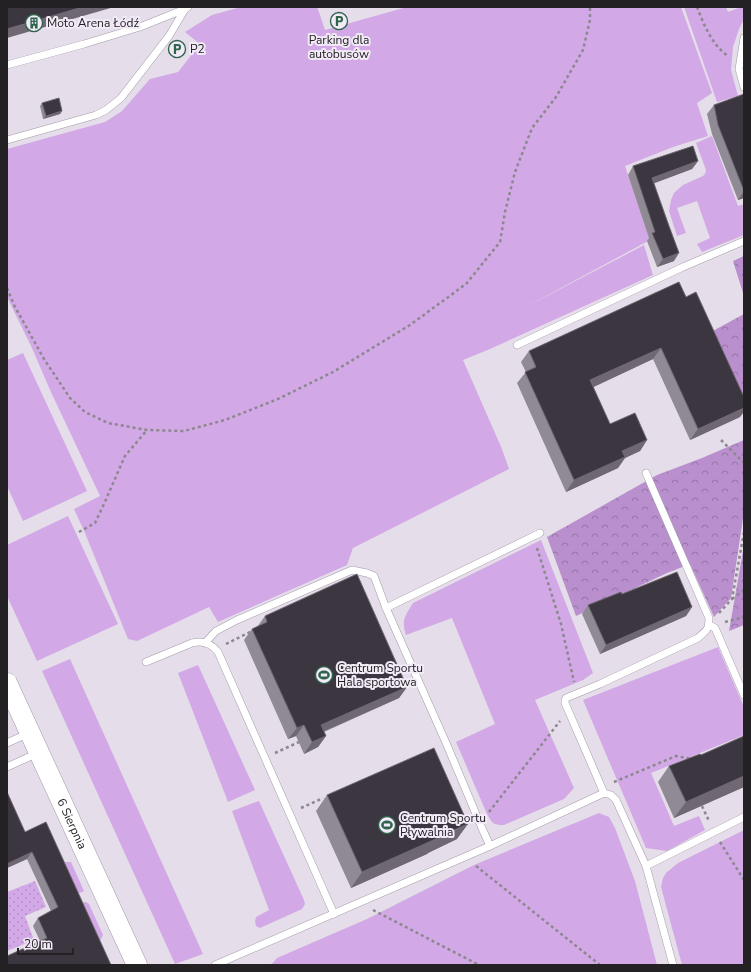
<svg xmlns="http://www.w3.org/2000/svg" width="751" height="972" viewBox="0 0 751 972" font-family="'Nunito Sans',sans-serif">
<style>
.grass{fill:#d2a9e6}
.forest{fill:url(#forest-crowns)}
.park{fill:url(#park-dots)}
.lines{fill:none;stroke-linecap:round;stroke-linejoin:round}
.lane-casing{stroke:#a39ba7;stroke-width:8}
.secondary-casing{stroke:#a39ba7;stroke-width:21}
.path{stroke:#8d878f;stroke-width:2.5;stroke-dasharray:3 3;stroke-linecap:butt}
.lane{stroke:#fff;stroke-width:7}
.secondary{stroke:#fff;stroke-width:20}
.wall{fill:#908a94}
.shaded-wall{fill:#6f6873}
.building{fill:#3c3640;stroke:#6f6873}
.labels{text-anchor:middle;stroke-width:4;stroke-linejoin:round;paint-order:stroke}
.poi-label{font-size:12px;fill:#242125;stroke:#f2eaf6;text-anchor:start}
.street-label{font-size:12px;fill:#242125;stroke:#f2eaf6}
</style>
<defs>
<pattern id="forest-crowns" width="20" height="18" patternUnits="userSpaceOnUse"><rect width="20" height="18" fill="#b990cd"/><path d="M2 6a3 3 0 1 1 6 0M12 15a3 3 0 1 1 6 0" fill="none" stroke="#9675a6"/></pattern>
<pattern id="park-dots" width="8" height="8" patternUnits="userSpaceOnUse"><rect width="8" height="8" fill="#d2a9e6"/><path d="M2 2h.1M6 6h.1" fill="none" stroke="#b491c5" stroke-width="1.8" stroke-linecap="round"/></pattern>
</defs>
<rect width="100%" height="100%" fill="#e5dde9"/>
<g class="grass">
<path d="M241,7h76l2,5 6,18 82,-23h274l31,86 -15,10 11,33 -35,11 -48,19 25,74 -128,69 122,-64 9,30 -163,74 -27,11 39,89 7,20 -156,79 -6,17 -129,57 -9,-15 -72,34 -9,-2 -43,-106 -11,-24 26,-13 -50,-106 -18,-42 -25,-51v-148l98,-27 17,-11 28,-32 28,-7 22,-28 -15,-12 27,-17z"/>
<path d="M684,7h42l2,5 13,-5h3v12l-5,10 -6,18 -2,23 7,26 -21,6z"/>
<path d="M712,136l26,70 6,-2v31l-42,17 -5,-8 13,-6 -13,-37 -20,7 9,25 -9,3 -8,-25 2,-11 3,-7 9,-8 20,-9 2,-2 1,-4 -10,-27z"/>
<path d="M23,353l64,138 -64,30 -16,-35v-126z"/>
<path d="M68,516l50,108 -81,37 -30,-65v-51z"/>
<path d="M541,540l52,133 -10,7 -48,20 39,88 -10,11 -60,26c-11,0 -12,-2 -17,-11l-31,-72 39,-18 -43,-106 -46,17c-5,-15 -1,-19 7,-32z"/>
<path d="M718,647l26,60v28l-93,38 23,53 25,-10 6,14 -38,21 -21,-3 -63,-148z"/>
<path d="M70,659l133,295 -28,10 -133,-293z"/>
<path d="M198,665l57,125 -27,12 -50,-129z"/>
<path d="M259,801l45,99 1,4 -3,5 -42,19 -4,-2 -1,-5 1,-4 13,-7 -37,-99z"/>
<path d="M599,813l10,4 6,11 20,53 22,84h-386l6,-7 90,-39 107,-54z"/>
<path d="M744,830v135h-62l-21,-78 2,-9 3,-5 12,-10z"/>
<path d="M64,862h7l13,29 -7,3z"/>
<path d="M82,902h4l3,2 14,31 -3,6z"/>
</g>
<g class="forest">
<path d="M744,256v40l-11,-35z"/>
<path d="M744,314v92l-33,-74z"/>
<path d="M744,440v72l-13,86 -17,19 -24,-53 -23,9 -91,43 -29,-79 110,-62 45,-17z"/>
<path d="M744,545v80l-15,6z"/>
</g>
<path class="park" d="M35,881l11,26 -21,9 9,24 -27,11v-59z"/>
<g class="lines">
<g class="lane-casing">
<g id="lane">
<path d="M744,38l-5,31 5,18"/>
<path d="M7,65l77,-21 56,-17 45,-18"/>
<path d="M7,140l89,-25 10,-5 15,-12 48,-62 16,-27 3,-2"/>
<path d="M517,345l166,-78 61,-26"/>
<path d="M646,473l63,145c0,13 -3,12 -11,20l-98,46 -34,14 -1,2v3l39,90 7,2 5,5 30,66 27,99"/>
<path d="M709,625l6,3 29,67"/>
<path d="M205,643l11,-12 21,-11 115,-50 15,3 7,3 12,32"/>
<path d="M146,662l46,-19c11,-3 19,0 26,9l116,262"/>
<path d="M7,743l22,-10"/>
<path d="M7,767l31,-14"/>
<path d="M490,846l-9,-20 -34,-81 -61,-137 154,-75"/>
<path d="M646,866l98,-49"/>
<path d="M215,965l275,-119 114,-53"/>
</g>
</g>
<g class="secondary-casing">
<g id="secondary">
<path id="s1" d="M7,683l130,282"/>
</g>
</g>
<g class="path">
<path d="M697,7c7,18 15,38 31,49"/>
<path d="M7,288l7,17 30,54 26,39 15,14 23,11 39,7 37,1 41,-11 53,-21 55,-27 77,-47 56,-41 34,-42 5,-30 10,-40 17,-44 24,-31 27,-47 7,-30v-13"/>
<path d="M721,440l23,23"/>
<path d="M79,532l16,-9 9,-19 21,-48 22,-26"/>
<path d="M537,548l24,76 13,58"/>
<path d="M732,599l12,-9"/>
<path d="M719,613l13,-14 12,-67"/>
<path d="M725,622l19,-5"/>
<path d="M226,644l28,-14"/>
<path d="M275,753l24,-11"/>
<path d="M614,782l62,-26 16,3"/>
<path d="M702,806l7,15"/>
<path d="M301,808l22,-10"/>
<path d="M489,812l71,-91"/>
<path d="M720,842l24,38"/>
<path d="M476,866l124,99"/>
<path d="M373,910l106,55"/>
</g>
<use href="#lane" class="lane"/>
<use href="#secondary" class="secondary"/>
</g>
<g class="wall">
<path d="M744,94v104l-6,2 -26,-66 -5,-20 7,-9z"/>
<path d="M42,103l20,8 -2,3 -17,5 -3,-13z"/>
<path d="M698,161l-6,8 -38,14 20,78 -17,6 -10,-26 2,-3 -21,-63 5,-9z"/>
<path d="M679,282l61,135 -50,23 -37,-81 -60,28 17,37 37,16 -7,11 -15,7 -7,10 -52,24 -49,-109 9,-11 -5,-10 8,-11z"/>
<path d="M622,594l70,13 -6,9 -86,38 -18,-40 6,-9z"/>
<path d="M265,616l142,71 -8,11 -75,34 2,4 -8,11 -14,7 -8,-18 -8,3 -44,-99 8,-11 5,-2z"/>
<path d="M744,736v51l-70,31 -16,-36 11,-16 32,-11z"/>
<path d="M7,792l18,40 86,133 -71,-24 -7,-15 5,-8 13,-7 -24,-52 -20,9z"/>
<path d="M327,795l130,44 -29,14 -1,1 -76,34 -35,-77z"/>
</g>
<g class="shaded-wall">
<path d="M83,7h31l-107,31v-9z"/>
<path d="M62,111l-2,3 -17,5 3,-3z"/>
<path d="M698,161l-6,8 -45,17 5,-8z"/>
<path d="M744,191v7l-6,2z"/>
<path d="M679,253l-5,8 -17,6 6,-8z"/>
<path d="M661,348l-8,11 -70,33 7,-12z"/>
<path d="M744,408v4l-4,5 -50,23 8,-11z"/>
<path d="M647,440l-7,11 -15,7 -7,10 -52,24 8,-12 48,-29z"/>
<path d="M692,607l-6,9 -86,38 6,-9z"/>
<path d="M407,687l-8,11 -86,38 8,-11z"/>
<path d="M304,725l-8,11 -8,3 9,-11z"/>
<path d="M326,736l-8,11 -14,7 8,-12z"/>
<path d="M744,776v11l-70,31 12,-16z"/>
<path d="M468,824l-11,15 -29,14 -1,1 -76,34 11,-16z"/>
<path d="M32,852l-5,7 -20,9v-4z"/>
</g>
<g class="building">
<path d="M7,7h76l-76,22z"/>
<path d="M744,94v97l-26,-66 -4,-20z"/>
<path d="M59,98l3,13 -16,5 -4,-13z"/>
<path d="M693,146l5,15 -46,17 17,48 10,27 -16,6 -11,-26 3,-1 -22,-66z"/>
<path d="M679,282l7,15 10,-5 48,105v11l-46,21 -37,-81 -71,32 20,44 25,-11 12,27 -25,11 3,6 -51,23 -49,-108 11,-5 -7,-16z"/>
<path d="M677,572l15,35 -86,38 -18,-40 33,-13 1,2z"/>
<path d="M357,574l50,113 -86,38 5,11 -14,6 -8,-17 -7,3 -45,-99 15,-7 -2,-6z"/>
<path d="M744,736v40l-58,26 -17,-36 31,-12 1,1z"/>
<path d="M434,748l34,76 -30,13v1l-76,34 -35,-77z"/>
<path d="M7,792l18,40 21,-10 65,143h-104v-9l40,-18 -9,-20 20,-11 -26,-55 -25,12z"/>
</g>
<defs>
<g id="parking-ring" transform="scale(0.9)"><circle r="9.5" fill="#f2eaf6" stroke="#2e644b" stroke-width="1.5"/><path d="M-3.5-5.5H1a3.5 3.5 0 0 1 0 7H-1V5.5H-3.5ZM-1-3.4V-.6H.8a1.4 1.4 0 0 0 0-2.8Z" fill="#2e644b"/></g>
<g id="building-ring" transform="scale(0.9)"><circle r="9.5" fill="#f2eaf6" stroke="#2e644b" stroke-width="1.5"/><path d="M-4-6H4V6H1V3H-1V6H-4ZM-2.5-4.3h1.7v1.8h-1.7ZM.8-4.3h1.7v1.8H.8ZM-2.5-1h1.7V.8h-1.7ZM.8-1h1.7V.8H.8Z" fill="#2e644b"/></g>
<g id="stadium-ring" transform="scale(0.9)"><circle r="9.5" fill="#f2eaf6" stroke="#2e644b" stroke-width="1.5"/><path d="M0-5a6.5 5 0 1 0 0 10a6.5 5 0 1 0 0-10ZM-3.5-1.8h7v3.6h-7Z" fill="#2e644b"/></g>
</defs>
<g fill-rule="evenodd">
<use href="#parking-ring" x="339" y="21"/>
<use href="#building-ring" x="34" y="23"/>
<use href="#parking-ring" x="177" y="49"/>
<use href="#stadium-ring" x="324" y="675"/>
<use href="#stadium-ring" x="387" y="825"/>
</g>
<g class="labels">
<g class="poi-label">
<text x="47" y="27">Moto Arena Łódź</text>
<text x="339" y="44" text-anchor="middle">Parking dla<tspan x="339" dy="14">autobusów</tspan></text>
<text x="190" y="53">P2</text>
<text x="337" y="672">Centrum Sportu<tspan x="337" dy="14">Hala sportowa</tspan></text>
<text x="400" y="822">Centrum Sportu<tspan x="400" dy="14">Pływalnia</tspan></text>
</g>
<g class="street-label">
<text dy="4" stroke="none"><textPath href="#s1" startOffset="155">6 Sierpnia</textPath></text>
</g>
</g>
<rect width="751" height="972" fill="none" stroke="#242125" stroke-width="16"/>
<path d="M18 948v6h55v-6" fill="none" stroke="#242125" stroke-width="2"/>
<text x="24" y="948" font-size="12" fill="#242125" stroke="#f2eaf6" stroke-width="3" paint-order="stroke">20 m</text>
</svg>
